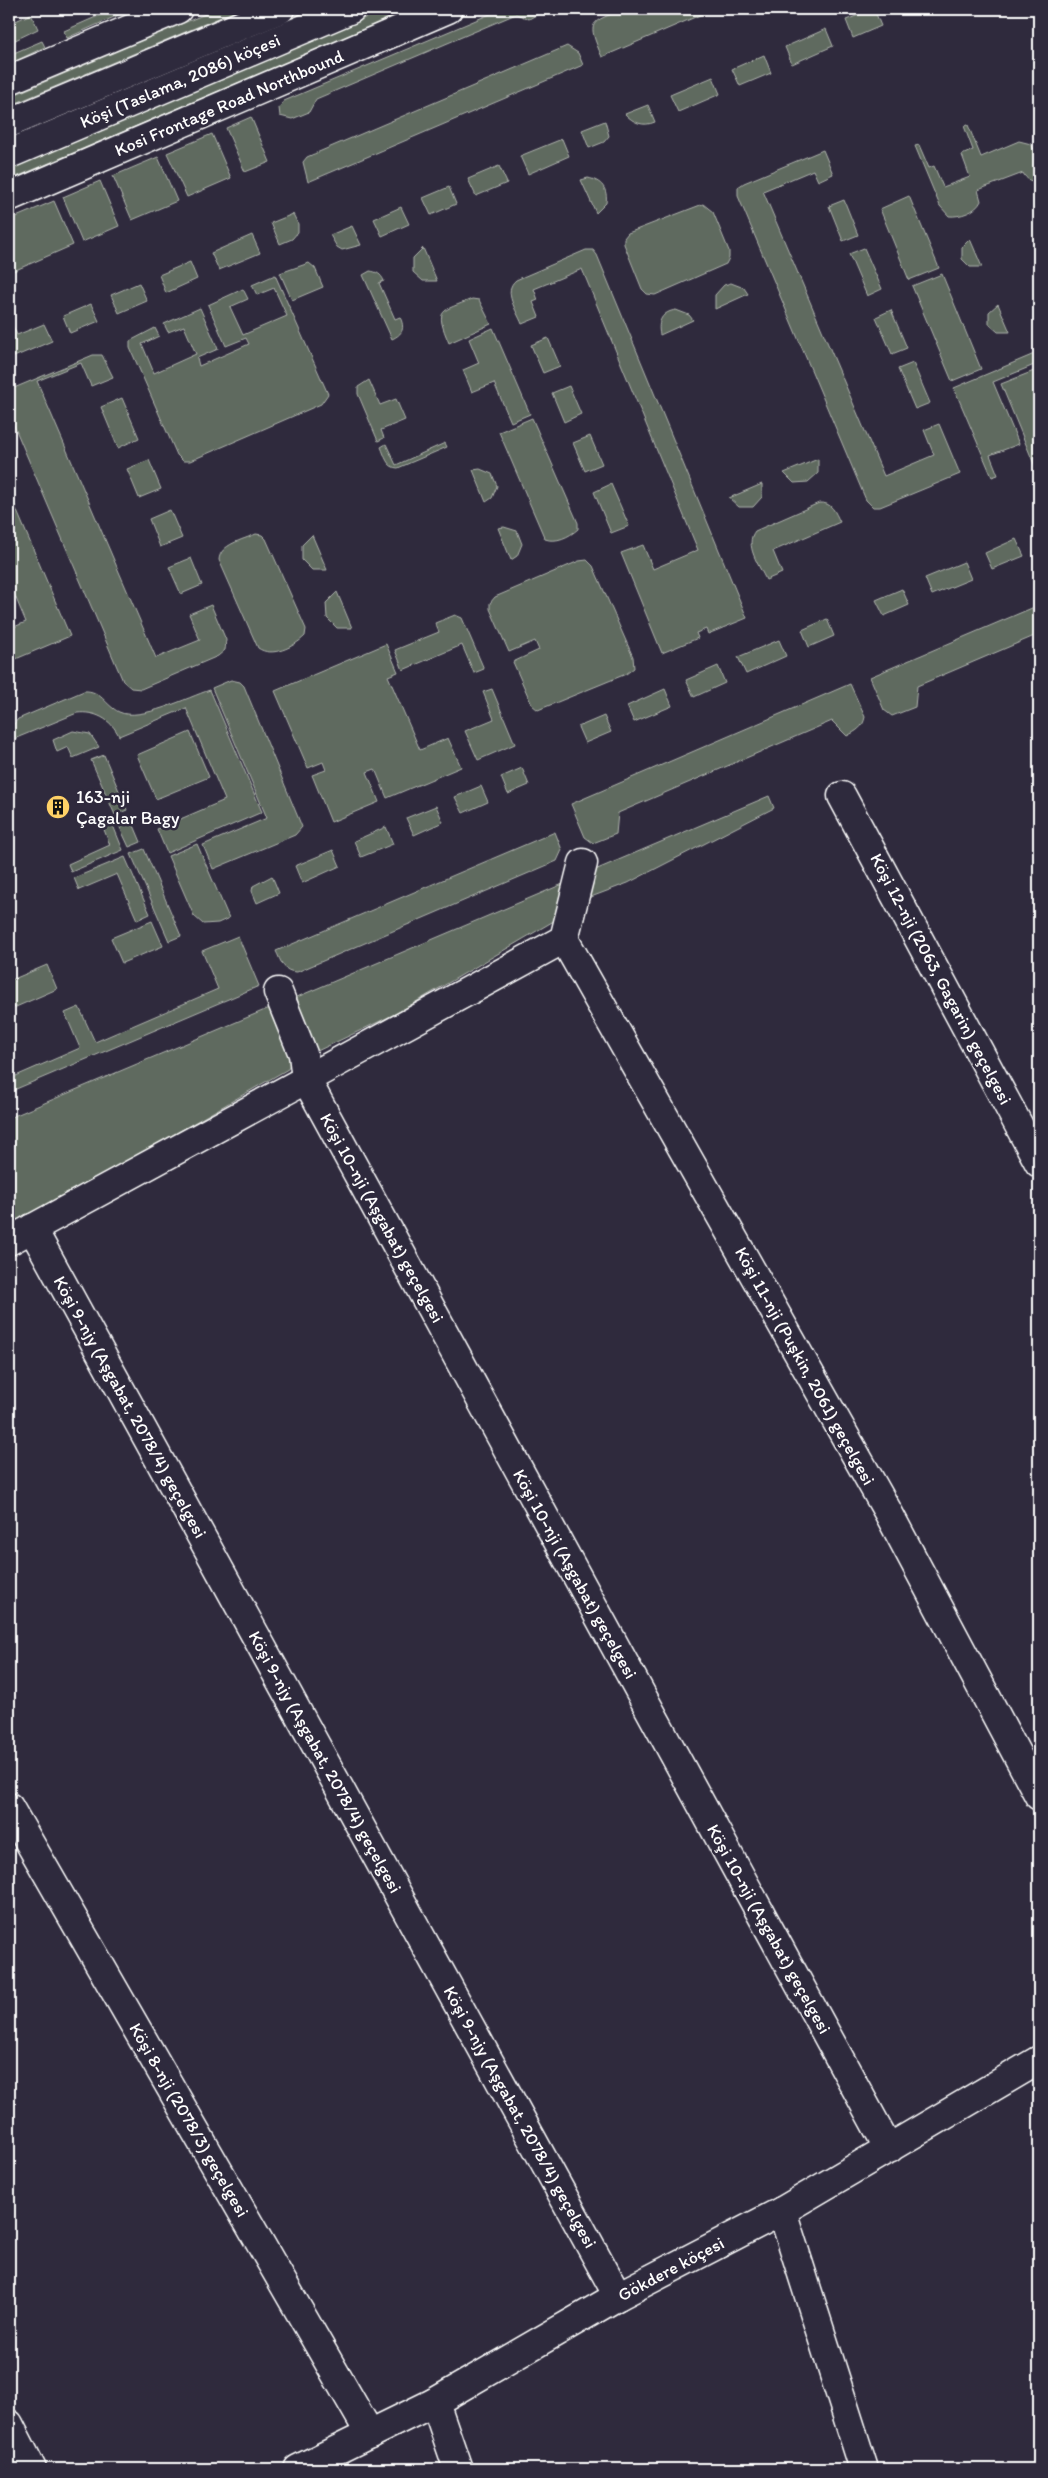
<svg xmlns="http://www.w3.org/2000/svg" width="1048" height="2478" viewBox="0 0 1048 2478" font-family="Itim,sans-serif">
<style>
.green{fill:#5f6a5e;stroke:#afb4ae}
.lines{fill:none;stroke-linecap:round;stroke-linejoin:round}
.minor-casing{stroke:#fff;stroke-width:31}
.major-casing{stroke:#fff;stroke-width:31}
.minor{stroke:#2f2a3d;stroke-width:28}
.major{stroke:#2f2a3d;stroke-width:28}
.labels{text-anchor:middle;stroke-width:5;stroke-linejoin:round;paint-order:stroke}
.street-label{font-size:18px;fill:#fff;stroke:#2f2a3d}
.poi-label{font-size:18px;fill:#fff;stroke:#2f2a3d;text-anchor:start}
</style>
<rect width="100%" height="100%" fill="#2f2a3d"/>
<filter id="ink" filterUnits="userSpaceOnUse"><feTurbulence type="fractalNoise" baseFrequency=".02" numOctaves="2"/><feDisplacementMap in="SourceGraphic" scale="10" xChannelSelector="R" yChannelSelector="G"/><feConvolveMatrix kernelMatrix="1 2 1 2 8 2 1 2 1" color-interpolation-filters="sRGB"/></filter>
<g filter="url(#ink)">
<g class="green">
<path d="M114,9h18l-65,29 -3,-7z"/>
<path d="M217,9h23l-231,97v-9z"/>
<path d="M386,9h27l-404,171v-12z"/>
<path d="M502,9h45l-18,10 -13,-5 -200,85 -7,13 -17,7 -12,-3 -1,-8 5,-7z"/>
<path d="M624,9h90l-112,48c-16,-37 -12,-34 22,-48z"/>
<path d="M874,9l7,17 -28,12 -7,-18z"/>
<path d="M31,14l7,15 -29,14v-19z"/>
<path d="M826,29l7,17 -41,18 -7,-17z"/>
<path d="M42,41l3,6 -36,17v-9z"/>
<path d="M567,46l11,7 5,12 -275,117 -5,-20 4,-5z"/>
<path d="M764,55l7,18 -31,13 -8,-17z"/>
<path d="M713,77l7,17 -42,18 -8,-17z"/>
<path d="M648,105l7,17c-12,5 -21,1 -30,-8z"/>
<path d="M251,117l19,45 -25,10 -19,-44z"/>
<path d="M605,121l4,15 -5,6 -15,6 -7,-18z"/>
<path d="M968,125l13,32 38,-16 12,3 8,14v21c-7,5 -13,0 -16,-6l-45,17 3,11c-5,11 -21,16 -32,15l-9,-10 -25,-60 4,-1 10,23 5,-2 9,21 27,-10 -8,-22 11,-5 -9,-24z"/>
<path d="M212,134l19,44 -44,19 -20,-44z"/>
<path d="M562,139l7,17 -41,18 -8,-18z"/>
<path d="M823,150l10,24 -15,7 -5,-11 -50,21 121,285 50,-21 -10,-25 15,-6 21,50 -80,33h-7l-7,-7 -128,-304v-9l6,-4z"/>
<path d="M158,157l19,44 -45,19 -19,-44z"/>
<path d="M499,166l8,17 -31,13 -8,-17z"/>
<path d="M588,178c14,3 20,11 18,25l-10,10 -15,-33z"/>
<path d="M100,181l19,45 -37,16 -19,-45z"/>
<path d="M449,187l7,17 -25,11 -8,-17z"/>
<path d="M909,196l30,72 -30,12 -29,-71z"/>
<path d="M844,200l14,35 -15,6 -14,-35z"/>
<path d="M54,201l19,44 -64,28v-53z"/>
<path d="M703,204l10,8 16,39v7l-3,6 -71,31 -8,-1 -5,-5 -18,-45v-6l4,-5z"/>
<path d="M401,207l8,17 -27,12 -8,-17z"/>
<path d="M293,214l5,10v8l-6,7 -12,5 -9,-21z"/>
<path d="M352,226l9,19 -19,5 -5,-3 -7,-12z"/>
<path d="M252,235l8,18 -41,17 -8,-17z"/>
<path d="M970,239l12,28h-12l-8,-8v-12z"/>
<path d="M423,248l14,33h-14l-10,-9v-14z"/>
<path d="M864,248l18,41 -15,7 -18,-42z"/>
<path d="M586,250h7l4,5 150,363 -39,16 -2,-5 -10,4 2,5 -36,15 -41,-100 22,-8 10,24 45,-19 -116,-281 -48,20 4,11 -5,2 6,15 -17,7c-5,-13 -20,-33 -6,-44z"/>
<path d="M190,262l7,17 -31,14 -7,-18z"/>
<path d="M309,263l6,5 8,19 -31,13 -12,-27z"/>
<path d="M370,271c7,1 11,3 14,10l-5,2 16,36 5,-2c5,11 3,17 -8,22l-29,-64z"/>
<path d="M942,274l39,95 -29,12 -40,-95z"/>
<path d="M275,275l53,119 -7,10 -131,57h-7l-6,-6 -47,-107v-7l25,-13 4,8 -17,8 12,29 42,-19 -12,-28 -16,6 -4,-8 36,-16 18,41 -21,9 2,8 50,-22 -3,-6 -20,8 -18,-41 35,-16 5,10 -18,8 13,28 44,-19 -13,-28 -17,7 -5,-10z"/>
<path d="M139,283l8,18 -28,12 -8,-18z"/>
<path d="M731,283l13,5 4,6 -33,15v-14l9,-10z"/>
<path d="M472,299l7,1 12,24 -42,19c-15,-35 -8,-31 23,-44z"/>
<path d="M91,304l8,17 -29,12 -7,-17z"/>
<path d="M998,304l12,28h-12l-9,-8v-12z"/>
<path d="M676,310l13,5 4,5 -33,15c-3,-14 2,-23 16,-25z"/>
<path d="M891,310l16,38 -15,6 -16,-37z"/>
<path d="M9,317l8,18 27,-11 8,17 -43,18z"/>
<path d="M493,328l37,86 -19,8 -17,-39 -22,9 -9,-22 16,-7 -10,-24z"/>
<path d="M548,338l12,28 -17,7 -12,-28z"/>
<path d="M1039,352v11l-46,19 26,62 -29,11 8,20 -6,2 -38,-89z"/>
<path d="M93,355h9l11,22 -22,9 -10,-23 -44,18 119,277 44,-18 -11,-26 22,-9 15,35 -1,10 -7,6 -77,33 -10,-1 -8,-7 -114,-267v-20l5,-6z"/>
<path d="M913,363l17,40 -15,6 -17,-40z"/>
<path d="M1039,369v107l-38,-92z"/>
<path d="M369,380l11,25 16,-6 9,21 -24,10 3,8 -6,3 -20,-47v-7z"/>
<path d="M569,386l12,28 -17,8 -12,-29z"/>
<path d="M122,398l17,40 -21,10 -17,-41z"/>
<path d="M532,418l46,105v6c-9,8 -22,14 -33,10l-46,-107z"/>
<path d="M590,436l12,28 -17,7 -12,-28z"/>
<path d="M445,443l2,4 -49,21c-11,0 -13,-12 -17,-21l5,-3 10,21z"/>
<path d="M818,459v14l-10,9 -14,1 -10,-10z"/>
<path d="M149,460l12,29 -22,9 -12,-29z"/>
<path d="M480,469l12,5 5,12 -5,12 -6,4 -13,-32z"/>
<path d="M611,484l18,42 -18,7 -17,-41z"/>
<path d="M762,484v13l-9,10h-14l-10,-9z"/>
<path d="M819,503c13,-1 16,9 21,19l-67,29 9,22 -16,7c-7,-15 -22,-35 -11,-49z"/>
<path d="M14,504l56,132 -59,25 -2,-32 17,-7 -17,-40v-76z"/>
<path d="M170,510l12,28 -22,9 -11,-28z"/>
<path d="M504,527l13,4 5,13 -5,12 -6,4 -13,-32z"/>
<path d="M256,534l6,1 4,4 40,90 -1,7c-11,11 -33,22 -47,12l-39,-88c1,-16 24,-20 37,-26z"/>
<path d="M312,535l15,35h-15l-10,-10v-15z"/>
<path d="M1016,539l8,17 -32,13 -7,-16z"/>
<path d="M191,558l11,27 -21,9 -12,-27z"/>
<path d="M587,560l6,6 40,91 1,11 -8,6 -88,36 -6,-5 -19,-43 26,-12 -4,-9 -26,11 -19,-43v-6l5,-6 84,-36z"/>
<path d="M964,562l7,17 -39,16 -7,-17z"/>
<path d="M902,589l7,16 -25,11 -8,-16z"/>
<path d="M337,592l15,36h-15l-10,-10 -1,-15z"/>
<path d="M1039,605v29l-122,52 -2,21 -23,9 -8,-6 -14,-33z"/>
<path d="M455,615l7,3 22,51 -10,4 -12,-28 -59,25 -8,-20 44,-18 -4,-9z"/>
<path d="M827,619l7,17 -25,11 -7,-17z"/>
<path d="M779,640l7,16 -40,18 -8,-17z"/>
<path d="M386,644l12,28 -10,4 32,74 28,-12 13,29 -74,31 -12,-29 -8,3 12,30 -48,20 -19,-47 14,-5 -3,-8 -15,6 -33,-77z"/>
<path d="M718,666l7,17 -31,14 -8,-17z"/>
<path d="M231,680l9,2 4,4 58,141 -7,8 -82,34 -10,-24 64,-27 -55,-130z"/>
<path d="M850,684l15,33c-2,11 -9,14 -18,19l-15,-15 -214,92 -2,21 -23,9 -8,-6 -14,-33z"/>
<path d="M492,689l23,55 -37,16 -13,-29 29,-12 -11,-27z"/>
<path d="M665,689l7,17 -38,16 -7,-16z"/>
<path d="M210,690l52,122 -95,41 -10,-24 68,-29 -39,-92 -67,28c-8,-17 -24,-25 -42,-23l-68,28v-11l9,-11 66,-28c17,-1 21,14 35,21 21,10 69,-15 91,-22z"/>
<path d="M604,716l7,16 -26,11 -7,-16z"/>
<path d="M73,731l17,3 9,13 -26,11 -5,-11 -11,5 -4,-12z"/>
<path d="M190,732l19,45 -53,22 -19,-44z"/>
<path d="M104,755l23,55 -12,5 -24,-55z"/>
<path d="M522,768l7,17 -21,9 -7,-17z"/>
<path d="M481,786l7,16 -25,11 -8,-16z"/>
<path d="M769,796l5,12 -146,75 -45,17 5,-27z"/>
<path d="M436,806l7,16 -29,13 -8,-17z"/>
<path d="M130,816l11,26 -12,5 -12,-26z"/>
<path d="M112,823l11,27 -52,22 -3,-8 42,-19 -7,-18z"/>
<path d="M386,827l7,17 -32,13 -7,-16z"/>
<path d="M555,832l7,18 -5,11 -260,111c-14,0 -16,-11 -21,-21z"/>
<path d="M197,844l32,74 -11,5 -15,1 -9,-8 -26,-60z"/>
<path d="M144,849l37,87 -12,5 -38,-87z"/>
<path d="M333,850l7,16 -38,17 -7,-17z"/>
<path d="M125,857l25,57 -13,6 -20,-46 -38,16 -5,-12z"/>
<path d="M272,876l7,17 -22,10 -5,-12 1,-5z"/>
<path d="M570,881l-6,34 -167,98 -86,41 -14,-57z"/>
<path d="M152,921l11,25 -41,17 -11,-25z"/>
<path d="M238,936l21,50 -250,106v-13l71,-31 -15,-35 14,-6 16,35 123,-53 -16,-38z"/>
<path d="M47,965l10,24 -48,21v-29z"/>
<path d="M272,1007l21,48 -5,14 -279,160v-111z"/>
</g>
<g class="lines">
<g class="minor-casing">
<g id="minor">
<path d="M9,80l169,-71"/>
<path d="M9,197l439,-188"/>
<path d="M842,796l197,367"/>
<path d="M564,939l324,573 151,284"/>
<path d="M278,992l25,62 3,25 583,1070"/>
<path d="M32,1228l586,1068"/>
<path d="M9,1241l555,-302 19,-76"/>
<path d="M9,1807l361,627"/>
<path d="M782,2211l82,258"/>
<path d="M435,2402l23,67"/>
<path d="M9,2424l23,45"/>
<path d="M298,2469l137,-67 183,-106 164,-85 257,-151"/>
</g>
</g>
<g class="major-casing">
<g id="major">
<path d="M9,123l271,-114"/>
<path d="M9,154l342,-145"/>
</g>
</g>
<use href="#minor" class="minor"/>
<use href="#major" class="major"/>
</g>
</g>
<defs>
<g id="building-disc" transform="scale(1.25)"><circle r="9.5" fill="#ffd166" stroke="#2f2a3d"/><path d="M-4-6H4V6H1V3H-1V6H-4ZM-2.5-4.3h1.7v1.8h-1.7ZM.8-4.3h1.7v1.8H.8ZM-2.5-1h1.7V.8h-1.7ZM.8-1h1.7V.8H.8Z" fill="#111"/></g>
</defs>
<g fill-rule="evenodd">
<use href="#building-disc" x="58" y="807"/>
</g>
<g class="labels">
<g class="street-label">
<text transform="translate(180 81) rotate(-23)" y="6">Köşi (Taslama, 2086) köçesi</text>
<text transform="translate(229 103) rotate(-23)" y="6">Kosi Frontage Road Northbound</text>
<text transform="translate(941 979) rotate(62)" y="6">Köşi 12-nji (2063, Gagarin) geçelgesi</text>
<text transform="translate(382 1218) rotate(61)" y="6">Köşi 10-nji (Aşgabat) geçelgesi</text>
<text transform="translate(805 1366) rotate(61)" y="6">Köşi 11-nji (Puşkin, 2061) geçelgesi</text>
<text transform="translate(130 1407) rotate(61)" y="6">Köşi 9-njy (Aşgabat, 2078/4) geçelgesi</text>
<text transform="translate(575 1574) rotate(61)" y="6">Köşi 10-nji (Aşgabat) geçelgesi</text>
<text transform="translate(325 1762) rotate(61)" y="6">Köşi 9-njy (Aşgabat, 2078/4) geçelgesi</text>
<text transform="translate(769 1929) rotate(61)" y="6">Köşi 10-nji (Aşgabat) geçelgesi</text>
<text transform="translate(520 2117) rotate(61)" y="6">Köşi 9-njy (Aşgabat, 2078/4) geçelgesi</text>
<text transform="translate(189 2120) rotate(60)" y="6">Köşi 8-nji (2078/3) geçelgesi</text>
<text transform="translate(671 2269) rotate(-28)" y="6">Gökdere köçesi</text>
</g>
<g class="poi-label">
<text x="76" y="803">163-nji<tspan x="76" dy="21">Çagalar Bagy</tspan></text>
</g>
</g>
<rect width="1048" height="2478" fill="none" stroke="#2f2a3d" stroke-width="30"/>
<rect x="15" y="15" width="1018" height="2448" fill="none" stroke="#fff" stroke-width="2" filter="url(#ink)"/>
</svg>
